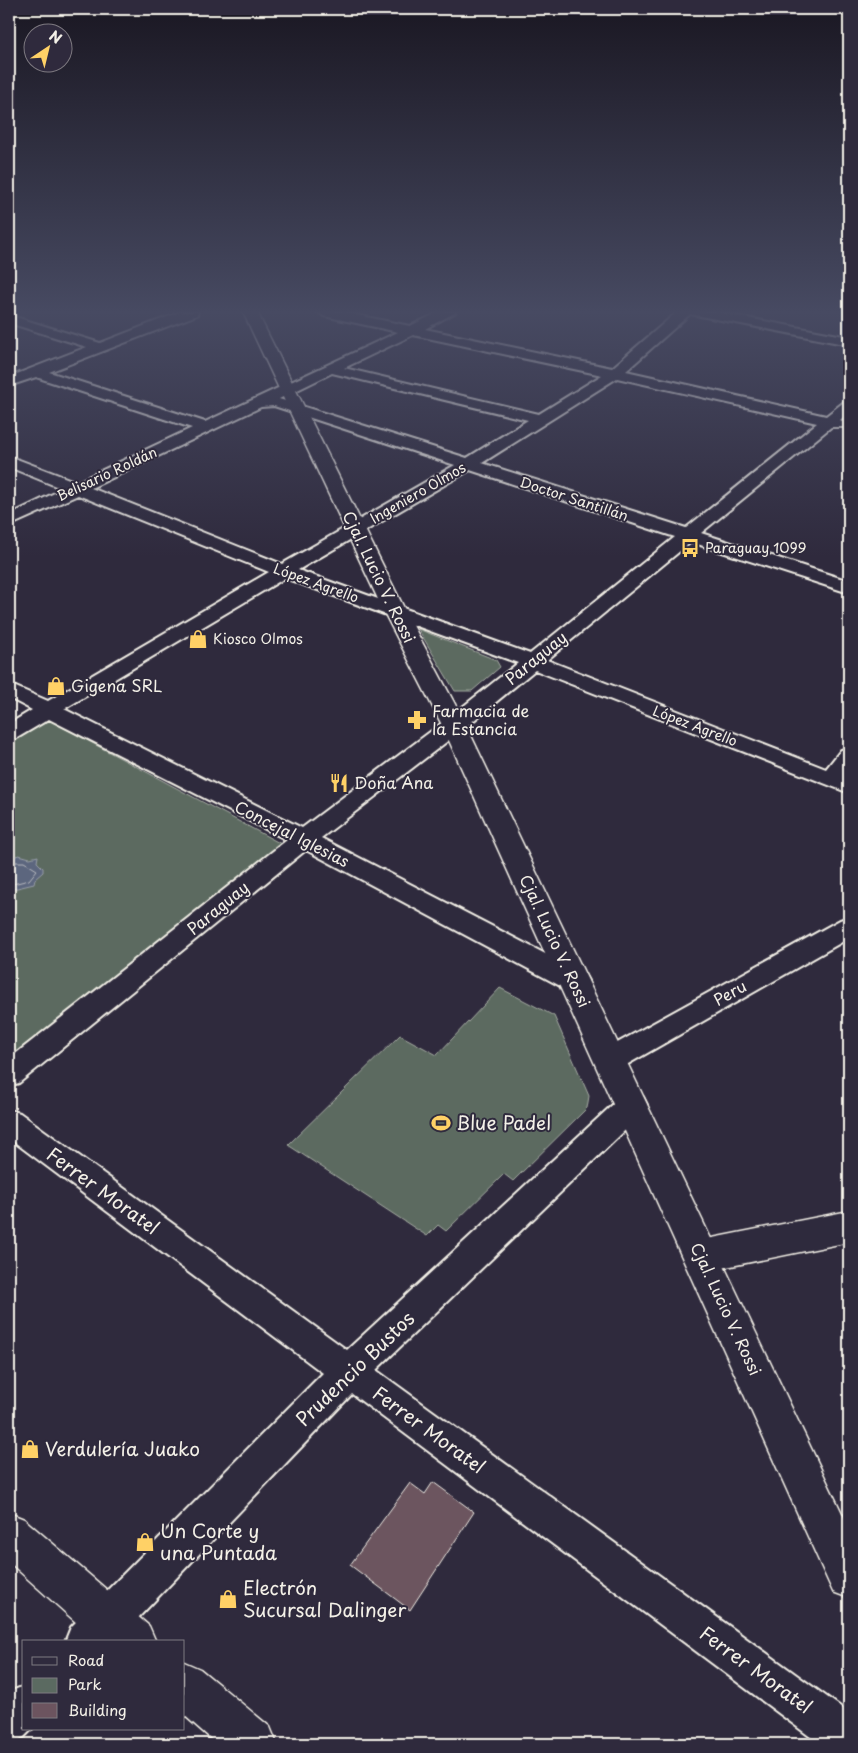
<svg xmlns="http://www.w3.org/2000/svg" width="858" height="1753" viewBox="0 0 858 1753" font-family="'Playpen Sans',sans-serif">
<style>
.green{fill:#5b6a61;stroke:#a8aea4}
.water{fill:#5c667e;stroke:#999ea8}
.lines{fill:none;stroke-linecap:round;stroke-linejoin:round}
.shore{stroke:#b7b9be;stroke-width:1}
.building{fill:#6c545f;stroke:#f4f1e8}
.minor-casing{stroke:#f4f1e8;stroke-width:4}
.tertiary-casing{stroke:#f4f1e8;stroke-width:3}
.secondary-casing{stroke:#f4f1e8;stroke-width:3}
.minor{fill:#2f2a3d;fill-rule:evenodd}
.tertiary{fill:#2f2a3d;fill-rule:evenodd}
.secondary{fill:#2f2a3d;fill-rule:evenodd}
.labels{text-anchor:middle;stroke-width:4;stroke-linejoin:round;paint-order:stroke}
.far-street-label{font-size:14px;fill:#f4f1e8;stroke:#2f2a3d}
.far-poi-label{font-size:14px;fill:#f4f1e8;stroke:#2f2a3d;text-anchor:start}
.street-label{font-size:16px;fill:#f4f1e8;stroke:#2f2a3d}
.poi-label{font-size:16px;fill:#f4f1e8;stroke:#2f2a3d;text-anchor:start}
.near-poi-label{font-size:19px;fill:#f4f1e8;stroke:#2f2a3d;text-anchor:start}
.near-street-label{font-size:19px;fill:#f4f1e8;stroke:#2f2a3d}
</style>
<rect width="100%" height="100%" fill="#2f2a3d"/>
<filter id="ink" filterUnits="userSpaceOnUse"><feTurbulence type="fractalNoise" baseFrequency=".02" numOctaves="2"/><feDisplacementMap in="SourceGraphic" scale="10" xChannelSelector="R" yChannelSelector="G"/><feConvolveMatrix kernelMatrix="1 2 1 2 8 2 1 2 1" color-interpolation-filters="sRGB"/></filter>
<g filter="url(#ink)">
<g class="green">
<path d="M418,629l78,31 4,7 -28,24h-17z"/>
<path d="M49,720l236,126 -276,211v-313z"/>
<path d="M500,988l54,28 35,80 -2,12 -74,73 -9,-7 -58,57 -8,-6 -11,11 -139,-91 112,-110 37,20z"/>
</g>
<path class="water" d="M19,855l11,3 8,-2 -1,6 6,6v4l-8,7 -1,5 -25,6v-32z"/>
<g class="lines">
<path class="shore" d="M9,862h15l13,8 -8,10 -20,5"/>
</g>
<path class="building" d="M433,1482l41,30 -64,98 -60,-45 60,-82 15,11z"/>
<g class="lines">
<g class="minor-casing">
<g id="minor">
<path d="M180,312h18l-1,3 -148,57 156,50 193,-90 -74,-16 -6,-4h25l67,14 29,-14h17l-31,17 187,39 65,-56h39l133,25v8l-159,-31 -64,57 200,45 18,-14 5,-1v11l-9,8 7,4 -3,3h-13l-130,106 148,48v12l-158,-51 -144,118 279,109 15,-19 8,-2v22l-5,6 5,2v15l-314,-123 -73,60 -141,108 263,136 4,7 -4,7 -10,3 -10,-3 -258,-138 -287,233 -10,3v-27l278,-219 -238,-121 -32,19 -8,2v-16l23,-14 -23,-12v-14l39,17 221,-129 -191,-77 -69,31v-11l54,-26 -54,-22v-11l68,26 115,-54 -156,-51 -27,9v-9l78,-30 -78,-24v-8l91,28zM413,335l189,40 -63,39 -195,-46zM332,373l196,47 -61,38 -188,-59zM617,378l200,45 -131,105 -204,-65zM274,406l181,59 -173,99 -191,-76 170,-81zM470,470l205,67 -145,117 -232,-84zM285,578l233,85 -72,57 -144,108 -238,-119z"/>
<path d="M849,917v21l-228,130 -10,3 -10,-3 -4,-8 4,-8 239,-132z"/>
<path d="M632,1093l11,4 4,8 -4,8 -267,257 473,343v31h-29l-468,-350 -237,248h-50l6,-15 252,-254 -314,-235v-28l11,3 327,237 274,-253z"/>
<path d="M24,1686v43h8l-8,8 -15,7v-52z"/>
</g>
</g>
<g class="tertiary-casing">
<g id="tertiary">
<path d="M849,1211v31l-147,30 -13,-5 -5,-11 5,-11 13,-5z"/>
<path d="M9,1513l15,6 125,107 7,16h-58l-89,-80z"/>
<path d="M184,1662l16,7 70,58 7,17h-60l-33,-29z"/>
</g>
</g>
<g class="secondary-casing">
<path id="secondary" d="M243,312h14l149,300 60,113 383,803v70l-16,-6 -391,-867 -58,-113z"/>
</g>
<use href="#minor" class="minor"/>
<use href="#tertiary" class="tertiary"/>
<use href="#secondary" class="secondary"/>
</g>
</g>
<linearGradient id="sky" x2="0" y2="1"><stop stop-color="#1a1722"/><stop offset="0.56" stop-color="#474a62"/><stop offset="1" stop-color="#474a62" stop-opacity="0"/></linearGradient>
<rect width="858" height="557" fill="url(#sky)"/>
<defs>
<g id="bus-bare" transform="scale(1.5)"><path d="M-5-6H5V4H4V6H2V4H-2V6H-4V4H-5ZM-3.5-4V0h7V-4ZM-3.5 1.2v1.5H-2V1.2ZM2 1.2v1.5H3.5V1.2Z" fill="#ffd166" stroke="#2f2a3d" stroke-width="2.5" paint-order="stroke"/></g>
<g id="shop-bare" transform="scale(1.5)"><path d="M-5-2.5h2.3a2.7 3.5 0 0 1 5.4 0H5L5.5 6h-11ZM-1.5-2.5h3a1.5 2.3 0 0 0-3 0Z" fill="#ffd166" stroke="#2f2a3d" stroke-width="2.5" paint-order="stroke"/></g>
<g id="pharmacy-bare" transform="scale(1.5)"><path d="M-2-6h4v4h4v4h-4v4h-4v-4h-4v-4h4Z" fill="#ffd166" stroke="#2f2a3d" stroke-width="2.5" paint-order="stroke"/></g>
<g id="restaurant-bare" transform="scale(1.5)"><path d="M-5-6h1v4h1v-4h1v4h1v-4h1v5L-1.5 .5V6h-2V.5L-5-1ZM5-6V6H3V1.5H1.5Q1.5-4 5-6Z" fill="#ffd166" stroke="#2f2a3d" stroke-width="2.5" paint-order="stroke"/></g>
<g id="stadium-bare" transform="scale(1.5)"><path d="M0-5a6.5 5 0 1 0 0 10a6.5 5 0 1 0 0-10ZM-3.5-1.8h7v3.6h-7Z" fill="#ffd166" stroke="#2f2a3d" stroke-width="2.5" paint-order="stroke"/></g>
</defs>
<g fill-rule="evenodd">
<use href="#bus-bare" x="690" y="548"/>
<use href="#shop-bare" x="198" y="639"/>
<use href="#shop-bare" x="56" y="686"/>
<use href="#pharmacy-bare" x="417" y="720"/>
<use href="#restaurant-bare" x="339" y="783"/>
<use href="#stadium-bare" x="441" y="1123"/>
<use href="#shop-bare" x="30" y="1449"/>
<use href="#shop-bare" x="145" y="1542"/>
<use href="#shop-bare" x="228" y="1599"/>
</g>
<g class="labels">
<g class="far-street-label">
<text transform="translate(107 474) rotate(-25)" y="5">Belisario Roldán</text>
<text transform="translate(418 493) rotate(-30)" y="5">Ingeniero Olmos</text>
<text transform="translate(574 499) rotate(18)" y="5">Doctor Santillán</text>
<text transform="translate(316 583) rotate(20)" y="5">López Agrello</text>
<text transform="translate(695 726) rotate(21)" y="5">López Agrello</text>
</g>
<g class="far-poi-label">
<text x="705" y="553">Paraguay 1099</text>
<text x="213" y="644">Kiosco Olmos</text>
</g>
<g class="street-label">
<text transform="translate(379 577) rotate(64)" y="6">Cjal. Lucio V. Rossi</text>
<text transform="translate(536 658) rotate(-39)" y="6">Paraguay</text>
<text transform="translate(292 834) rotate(27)" y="6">Concejal Iglesias</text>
<text transform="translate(218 908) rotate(-39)" y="6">Paraguay</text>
<text transform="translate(555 941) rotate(65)" y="6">Cjal. Lucio V. Rossi</text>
<text transform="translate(730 993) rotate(-29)" y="6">Peru</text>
<text transform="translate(726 1309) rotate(65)" y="6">Cjal. Lucio V. Rossi</text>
</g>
<g class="poi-label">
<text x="71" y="692">Gigena SRL</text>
<text x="432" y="717">Farmacia de<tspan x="432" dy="18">la Estancia</tspan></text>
<text x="354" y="789">Doña Ana</text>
</g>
<g class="near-poi-label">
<text x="456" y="1130">Blue Padel</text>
<text x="45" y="1456">Verdulería Juako</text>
<text x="160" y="1538">Un Corte y<tspan x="160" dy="22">una Puntada</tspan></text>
<text x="243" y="1595">Electrón<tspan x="243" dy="22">Sucursal Dalinger</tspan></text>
</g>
<g class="near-street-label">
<text transform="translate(103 1191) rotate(36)" y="7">Ferrer Moratel</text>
<text transform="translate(355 1369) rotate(-44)" y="7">Prudencio Bustos</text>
<text transform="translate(429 1430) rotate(36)" y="7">Ferrer Moratel</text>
<text transform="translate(756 1670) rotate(36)" y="7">Ferrer Moratel</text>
</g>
</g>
<rect width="858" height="1753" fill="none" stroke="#2f2a3d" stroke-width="30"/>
<rect x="15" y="15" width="828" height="1723" fill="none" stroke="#f4f1e8" stroke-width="2" filter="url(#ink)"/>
<rect x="22" y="1640" width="162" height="90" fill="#2f2a3d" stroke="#7e7a81"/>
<rect x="32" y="1657" width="25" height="8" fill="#2f2a3d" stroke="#7e7a81"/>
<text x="68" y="1666" font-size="15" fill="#f4f1e8">Road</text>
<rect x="32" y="1678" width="25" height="15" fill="#5b6a61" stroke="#7e7a81"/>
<text x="68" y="1690" font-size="15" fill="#f4f1e8">Park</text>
<rect x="32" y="1703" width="25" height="15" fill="#6c545f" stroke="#7e7a81"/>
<text x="68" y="1716" font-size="15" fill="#f4f1e8">Building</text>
<g transform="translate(48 48) rotate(35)"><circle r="24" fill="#2f2a3d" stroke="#7e7a81"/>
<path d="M0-4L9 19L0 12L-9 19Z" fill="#ffd166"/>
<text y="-8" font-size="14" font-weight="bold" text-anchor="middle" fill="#f4f1e8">N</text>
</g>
</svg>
